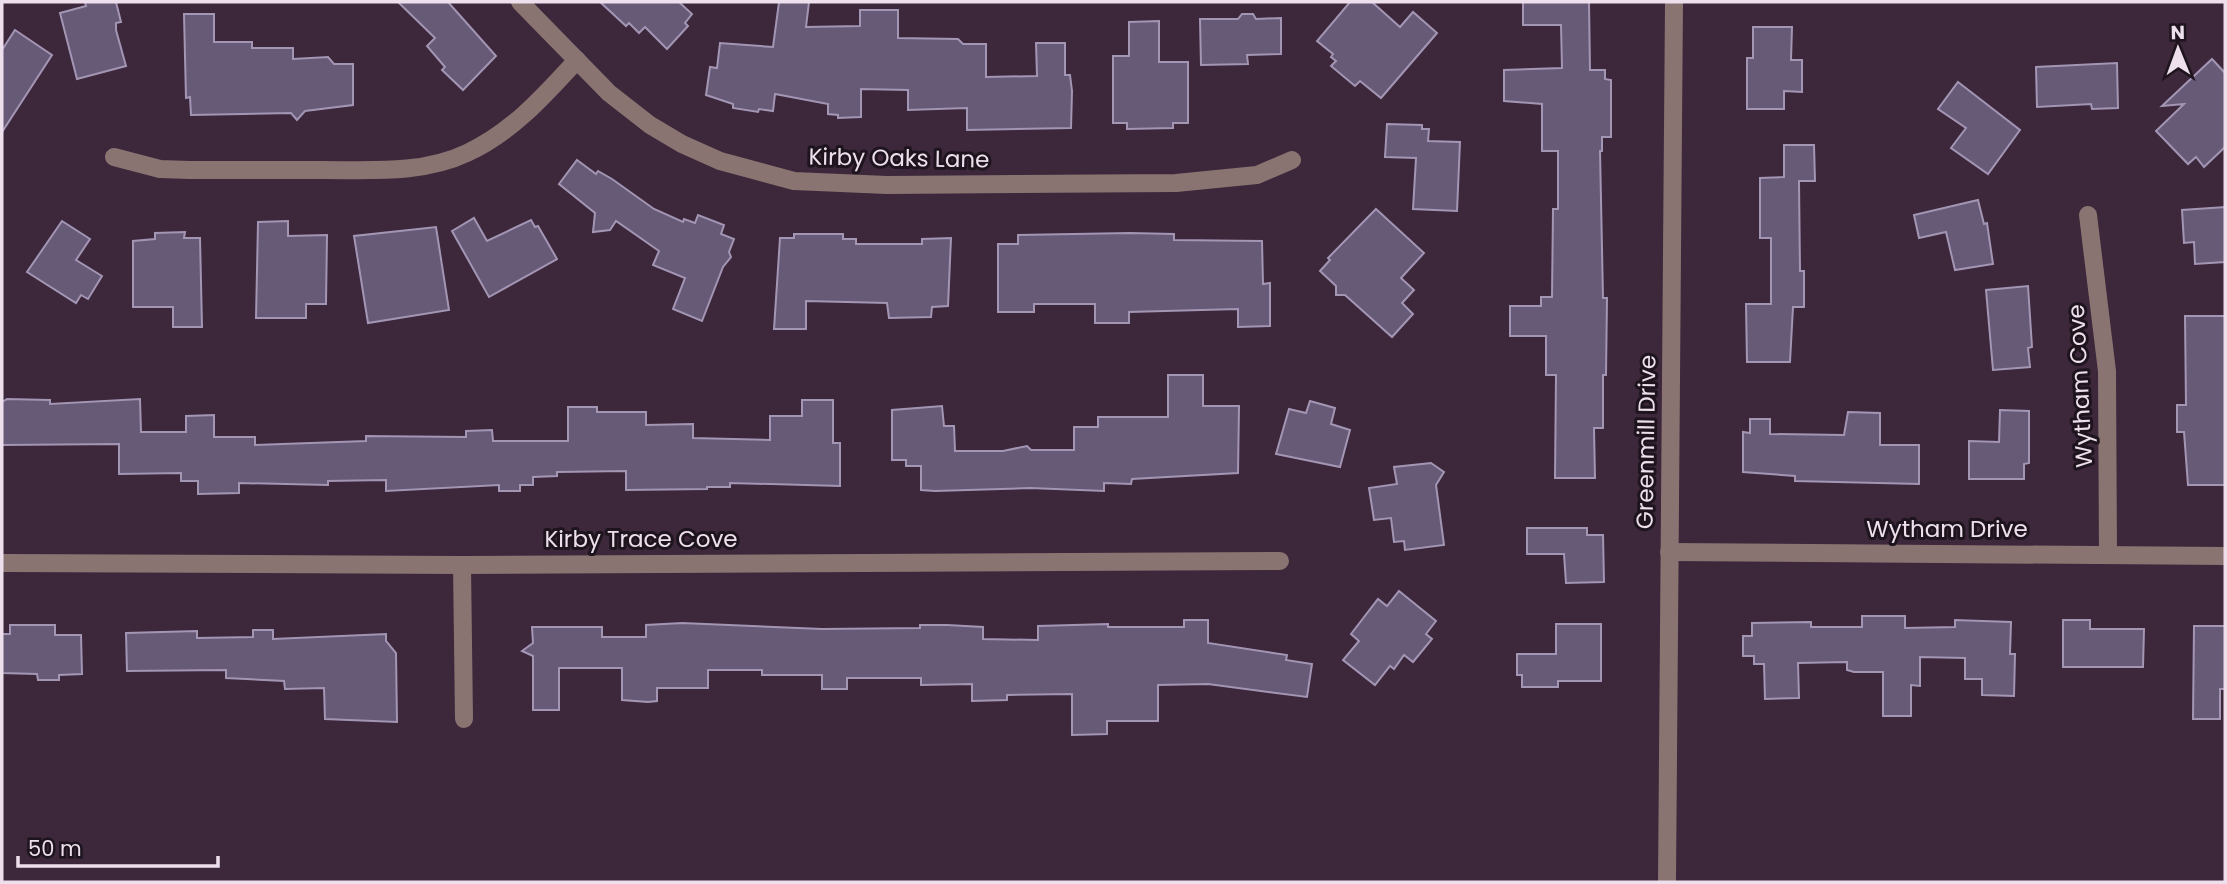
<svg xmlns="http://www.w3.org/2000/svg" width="2227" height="884" viewBox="0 0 2227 884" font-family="Poppins,sans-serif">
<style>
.building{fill:#675a77;stroke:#a395b4;stroke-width:2}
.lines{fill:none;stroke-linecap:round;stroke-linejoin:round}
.minor{stroke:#8a7472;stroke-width:18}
.labels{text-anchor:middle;stroke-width:6;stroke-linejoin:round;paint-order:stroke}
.street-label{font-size:23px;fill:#eedfed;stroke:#1d141d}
</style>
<rect width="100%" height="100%" fill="#3c273b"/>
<g class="building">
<path d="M85,2h31l5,20 -5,1v7l10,36 -49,13 -17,-66 26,-7z"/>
<path d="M398,2h50l48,54 -33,34 -21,-20 3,-3 -18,-21 8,-8z"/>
<path d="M600,2h79l13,12 -7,9 3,3 -21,23 -22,-22 -6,6 -10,-10 -3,3z"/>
<path d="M779,2h30l-3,25 54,-1v-16h38v28l60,1 5,5h23v33l51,-1 -1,-33h29v32h5l2,16 -1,37 -104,2v-22l-59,2v-20l-47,-1v28l-23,1v-3l-10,-1v-10l-53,-10 -2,17 -14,-2 -1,3 -25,-4v-4l-27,-9 4,-28 7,1 3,-25 53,4z"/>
<path d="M1350,2h22l28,25 13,-15 24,21 -56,65 -21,-17 -5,5 -24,-20 5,-5 -5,-4 2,-3 -16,-13z"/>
<path d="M1523,2h66l1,68h15v9l6,1v57h-9v14h-2l3,147h4l-1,77h-3v53h-9l1,50h-40l1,-103h-10v-39h-36v-30h31v-9h11l1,-88h5v-58h-16v-47l-38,-3v-31l58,-2 -1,-43h-38z"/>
<path d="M184,14h30v28h38v6h41v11l35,-2 6,7h19v41l-48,6 -8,9 -6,-7 -100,2 -1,-18 -4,1z"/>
<path d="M1242,14h11l3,5 25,-1v36l-34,1 1,9 -47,1 -1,-46h38z"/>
<path d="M1159,21v41h29v61h-15v5l-46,1v-6h-14v-67h16v-34z"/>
<path d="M1753,27h39l-1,33h11v32l-18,-1v18h-37v-51h6z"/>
<path d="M15,30l37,25 -50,77v-82z"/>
<path d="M2212,59l13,14v74l-21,20 -8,-10 -8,7 -32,-33 28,-27 -22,2z"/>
<path d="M2117,63l1,45 -26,1 -1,-5 -54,3 -1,-40z"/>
<path d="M1958,82l62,48 -32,44 -37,-26 15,-20 -28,-19z"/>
<path d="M1387,124l35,1v4h7l-1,12 32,1 -3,69 -44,-2 3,-51 -31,-1z"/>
<path d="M1784,145h30l1,36h-16l1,90h4v36h-11l-3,55h-43l-1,-58h25v-66h-11v-60l24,-1z"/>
<path d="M577,160l19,14 2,-3 14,8 42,30 29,13 1,-3 11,4 3,-8 26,10 -3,9 13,5 -5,13 2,5 -8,10 -21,54 -29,-12 12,-31 -32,-13 6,-14 -43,-30 -6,9 -17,2 2,-19 -36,-29z"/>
<path d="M1978,200l6,24 3,-1 6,41 -38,6 -9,-38 -27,6 -5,-23z"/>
<path d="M2225,207v55l-30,2 -1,-22 -10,1 -2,-33z"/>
<path d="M1376,209l48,44 -23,25 13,12 -12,13 11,11 -21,23 -47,-42h-9v-9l-16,-15 10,-11 -2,-2z"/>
<path d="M474,218l13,23 44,-21 4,7 3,-1 19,33 -68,38 -37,-66z"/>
<path d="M62,221l28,18 -14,21 26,16 -14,23 -7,-4 -5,8 -49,-31z"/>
<path d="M288,221v15l39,-1 -1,69h-20v14h-50l2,-96z"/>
<path d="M436,227l13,83 -81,13 -14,-87z"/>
<path d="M185,232l-1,6h16l2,89h-29v-20h-40v-66l22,-2v-6z"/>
<path d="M1130,233l44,1v6l88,1 1,43 7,-1v43l-32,1v-18l-109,3v11h-34v-19h-61v8h-36v-68h20v-9z"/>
<path d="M794,234h49v5h13v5h66v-5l29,-1 -3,68 -16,1 -1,10 -42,1 -2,-15 -81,-2v28h-32l6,-91h14z"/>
<path d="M2028,286l4,61 -4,1 2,19 -37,3 -7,-80z"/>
<path d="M2185,316h40v169h-37l-4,-53h-7v-27h9z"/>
<path d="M1168,375h35v31h36l-1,67 -106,6 -1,5 -27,-1v8l-74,-3 -95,3 -14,-1v-24h-15v-6h-14v-50l50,-4 2,20h10l1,25h48l24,-5 4,4h43v-23h24v-10h70z"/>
<path d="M7,399l43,1v4l90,-5 1,33h45v-16l28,-1v22h41v8l111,-4v-5l100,1v-6l26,-1 1,11h75v-34h29v5h49v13l47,-1v14l77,2v-24h32v-16h31v43h7v43l-110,-3v4h-23v2l-81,1v-19l-69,1v4l-24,1v8h-13v6h-21v-6l-113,6v-11l-58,1v4l-89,-2v10l-41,1v-13h-17v-8l-62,1v-30l-117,1v-43z"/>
<path d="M1310,401l25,7 -4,16 19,6 -10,37 -64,-13 13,-45 17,4z"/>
<path d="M2000,410l29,1v52l-5,1v15h-55v-38l30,1z"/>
<path d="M1848,412l32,1v32h39v39l-124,-3v-5l-52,-4v-40l7,1v-14h20v15l74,1z"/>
<path d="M1431,463l13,9 -8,13 8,60 -39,5 -1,-9 -10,1 -3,-24 -17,2 -5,-32 28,-4 -3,-17z"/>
<path d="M1527,528h60v7h16l1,47 -38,1 -2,-29h-37z"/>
<path d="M1399,591l37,30 -10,13 6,5 -19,23 -9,-7 -10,14 -4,-3 -15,19 -32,-25 16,-19 -8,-7 27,-35 9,7z"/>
<path d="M1862,616h43v12l50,-1v-7l56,2 -1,32h5l-1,42 -32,-1v-16h-17v-21l-45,-1v29l-9,-1v31h-28v-44h-29l-7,-2v-8l-49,1 1,35 -34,1 -1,-35h-10v-8h-11v-20h9v-13l59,-1v5h51z"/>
<path d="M1184,620h24v23l79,12 -1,5 26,4 -5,33 -99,-13 -50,1v36h-51v13l-35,1v-41l-65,1v5l-35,1v-17l-51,1v-7h-74v11h-25v-14h-60v-5h-54v18h-51v13l-9,1 -26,-2v-32h-63v42h-26v-54l-11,-5 11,-8 -1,-16h70v10h44v-12l36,-2 140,6 98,-1v-3h27l36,2v12l55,1v-14l70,-2v3h76z"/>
<path d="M2063,620h27v9h54l-1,38h-80z"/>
<path d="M1556,624h45v57h-43v6h-36v-12h-5v-21h39z"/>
<path d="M10,625h45v10h26l1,39 -23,1v5h-21l-1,-6 -35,-1v-39h8z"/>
<path d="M2194,626h31v63h-5v30h-27z"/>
<path d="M253,630h20v9l113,-5v7l10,12 1,69 -72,-3 -1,-31 -39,1 -1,-8 -58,-3v-8l-99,1 -1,-38 71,-2v7l56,-1z"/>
</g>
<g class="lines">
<g class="minor">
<path d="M520,2l89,91 41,32 32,19 38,17 74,20 93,4 289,-2 81,-8 35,-15"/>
<path d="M114,157l46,12 30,1c44,0 89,0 134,0 47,0 99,4 143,-17 44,-20 77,-57 110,-93"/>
<path d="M2088,215l19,156 1,184"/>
<path d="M1669,552l556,4"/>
<path d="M2,563l460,2 818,-4"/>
<path d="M462,565l2,154"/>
<path d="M1667,882l7,-880"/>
</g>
</g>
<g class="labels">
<g class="street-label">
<text transform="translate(899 158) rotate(1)" y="8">Kirby Oaks Lane</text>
<text transform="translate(2080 386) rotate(-93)" y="8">Wytham Cove</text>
<text transform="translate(1646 442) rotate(-89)" y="8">Greenmill Drive</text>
<text x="1947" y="537">Wytham Drive</text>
<text x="641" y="547">Kirby Trace Cove</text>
</g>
</g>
<rect width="2227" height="884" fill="none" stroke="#eedfed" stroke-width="7"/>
<g transform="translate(2178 49) rotate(359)" stroke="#1d141d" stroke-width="5" paint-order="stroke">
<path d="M0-5L12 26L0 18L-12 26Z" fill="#eedfed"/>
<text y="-10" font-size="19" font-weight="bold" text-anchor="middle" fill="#eedfed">N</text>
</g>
<path d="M18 856v10h200v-10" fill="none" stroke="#eedfed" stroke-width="3.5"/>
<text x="28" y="856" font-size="21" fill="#eedfed" stroke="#1d141d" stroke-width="5" paint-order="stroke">50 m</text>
</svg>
